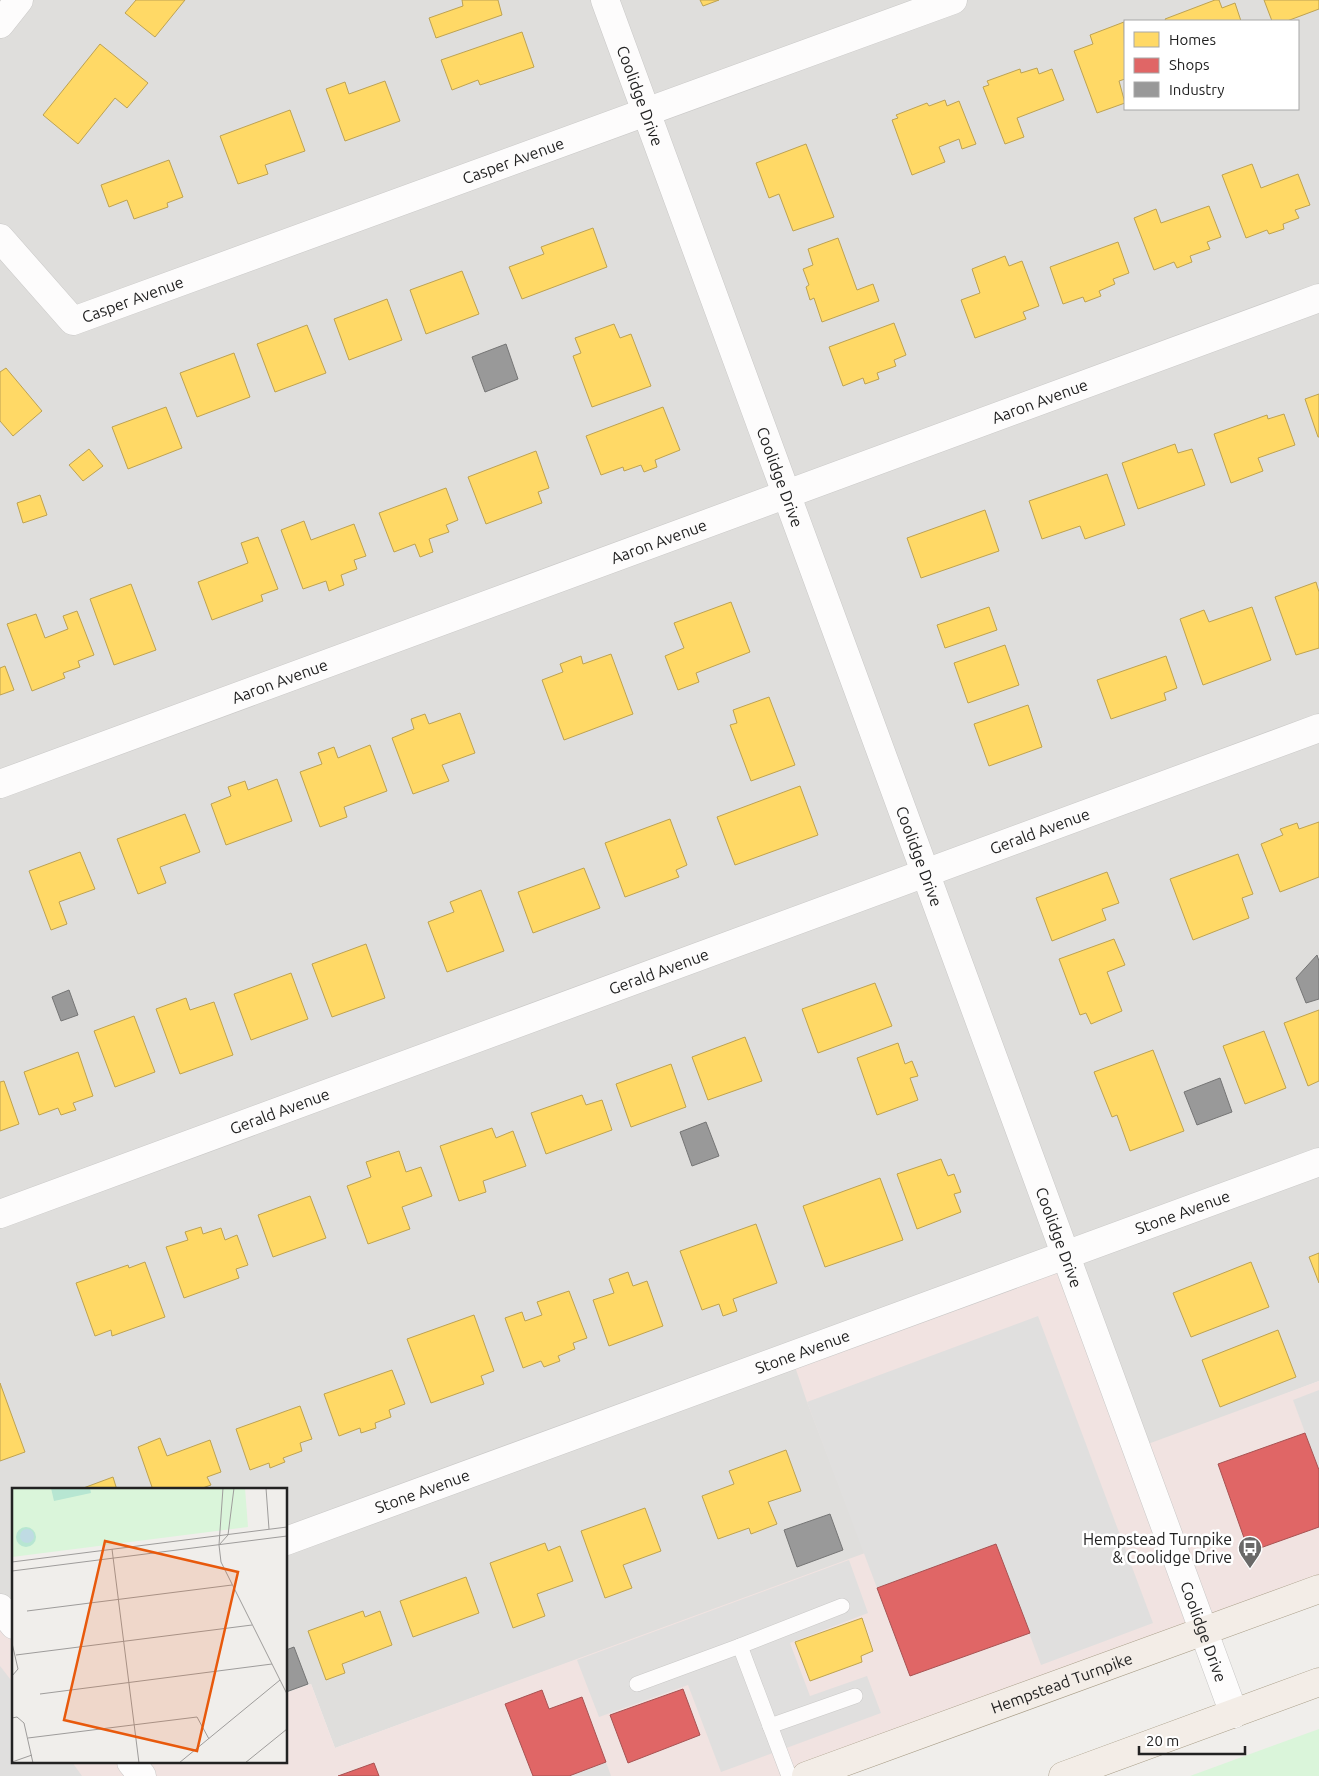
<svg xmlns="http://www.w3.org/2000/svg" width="1319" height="1776" viewBox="0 0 1319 1776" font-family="Ubuntu,sans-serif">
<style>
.residential{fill:#dfdedc;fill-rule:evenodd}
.commercial{fill:#f1e3e1}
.park{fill:#daf5da}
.parking{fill:#e0dfde}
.homes{fill:#ffd966;stroke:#bda252}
.shops{fill:#e06666;stroke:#a75252}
.industry{fill:#999;stroke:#757575}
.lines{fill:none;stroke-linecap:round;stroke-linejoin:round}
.service-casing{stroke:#c9c8c7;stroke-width:16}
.minor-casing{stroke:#c9c8c7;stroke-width:29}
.tertiary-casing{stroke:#c9c8c7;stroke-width:29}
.primary-casing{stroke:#a79c86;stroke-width:29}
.service{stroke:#fdfcfc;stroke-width:15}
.minor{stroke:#fdfcfc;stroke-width:28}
.tertiary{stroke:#fdfcfc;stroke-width:28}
.primary{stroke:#f3ede7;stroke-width:28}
.labels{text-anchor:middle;stroke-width:5;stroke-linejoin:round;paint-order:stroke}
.street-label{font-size:16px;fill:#222;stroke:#fff}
.poi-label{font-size:16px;fill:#222;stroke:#fff;text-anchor:end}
.inset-road{fill:none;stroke:#9e9c9b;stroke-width:1}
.view{fill:#e8590c;fill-opacity:0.15;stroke:#e8590c;stroke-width:2.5}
.inset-edge{fill:none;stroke:#222;stroke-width:2.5}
</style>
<rect width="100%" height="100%" fill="#f0eeeb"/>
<path class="residential" d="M0,0h1319v1381l-470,179 -514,188 -24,-64 -25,9v-203h-272v135l-14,-17zM1125,21h173v88h-173z"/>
<path class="commercial" d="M1067,1252l70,196 182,-67v204l-519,191h-800v-168l14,17v137h272v-69l25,-9 24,64 530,-195 -58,-151 -18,-53z"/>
<path class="park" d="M1319,1729v47h-129z"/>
<g class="parking">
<path d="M1038,1316l115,307 -112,42 -45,-121 -119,44 -70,-186z"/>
<path d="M1319,1390v80l-26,-70z"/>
<path d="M849,1560l19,53 -78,30 20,53 57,-20 14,37 -160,59 -33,-87 -89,32 -22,-57z"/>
<path d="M0,1666l14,18v78h58l10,14h-82z"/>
<path d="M606,1762l5,14h-42z"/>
</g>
<g class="homes">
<path d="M136,0h49l-30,37 -30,-24z"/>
<path d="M462,0h36l4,15 -66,23 -7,-20 34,-12z"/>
<path d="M700,0h19l-16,6z"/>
<path d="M1215,0h4l3,8 13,-5 6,18h-75l-1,-2z"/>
<path d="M1264,0h55v9l-32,12h-15z"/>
<path d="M1124,22l1,57 -6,2 6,22 -28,10 -23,-62 19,-7 -3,-9z"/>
<path d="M522,32l12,35 -54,18 -2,-5 -26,10 -11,-30z"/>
<path d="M100,44l48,39 -21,25 -12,-10 -37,46 -35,-29z"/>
<path d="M1037,68l2,6 13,-5 12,31 -47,18 7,19 -19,7 -22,-57 6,-2 -2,-4 33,-12 1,4z"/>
<path d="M385,81l15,40 -55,20 -19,-52 19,-7 4,12z"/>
<path d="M945,100l2,6 12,-5 17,43 -14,5 -3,-10 -20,8 6,15 -33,13 -20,-55 6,-2 -2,-3 31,-12 2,3z"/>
<path d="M290,110l15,41 -40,14 3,9 -30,10 -18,-48z"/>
<path d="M806,144l28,73 -41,14 -14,-37 -10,4 -13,-35z"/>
<path d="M169,160l14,37 -16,6 1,4 -34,12 -7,-19 -18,7 -8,-22z"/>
<path d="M1252,164l9,24 37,-14 12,31 -15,5 4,8 -16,6 1,5 -15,5 -2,-4 -21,8 -24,-63z"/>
<path d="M1209,206l12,31 -14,5 3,7 -20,7 2,6 -15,6 -3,-6 -20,8 -20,-52 22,-9 5,14z"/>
<path d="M593,228l14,39 -85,32 -13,-32 35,-13 -3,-7z"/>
<path d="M838,238l19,52 16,-6 6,17 -57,21 -8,-24 -4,2 -4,-13 3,-2 -6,-16 10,-4 -5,-16z"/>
<path d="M1118,242l11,31 -16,6 2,5 -16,7 2,5 -16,6 -2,-5 -20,7 -13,-37z"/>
<path d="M1005,256l4,10 13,-5 17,45 -16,6 3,7 -51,19 -14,-38 19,-7 -8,-24z"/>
<path d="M462,271l17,43 -53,20 -16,-44z"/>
<path d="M387,299l15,41 -53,20 -15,-41z"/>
<path d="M894,323l12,32 -12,5 2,6 -19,7 2,6 -14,5 -2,-6 -20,8 -14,-39z"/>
<path d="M614,324l6,14 11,-4 20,52 -59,21 -19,-51 8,-3 -6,-15z"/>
<path d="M307,325l19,48 -51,19 -18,-48z"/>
<path d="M234,353l16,44 -53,20 -17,-44z"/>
<path d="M6,368l36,43 -29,25 -13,-15v-49z"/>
<path d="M1319,394v43h-1l-13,-38z"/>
<path d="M166,407l16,41 -54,21 -16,-42z"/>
<path d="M663,407l17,43 -25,10 2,7 -13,5 -3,-7 -17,6 -1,-4 -22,8 -15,-39z"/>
<path d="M1284,414l11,31 -37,13 5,13 -32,12 -17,-49 53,-19 1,4z"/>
<path d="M1175,444l3,9 14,-4 13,36 -67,24 -16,-46z"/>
<path d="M89,449l14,17 -20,15 -14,-16z"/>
<path d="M536,451l13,37 -11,4 4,11 -56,21 -18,-47z"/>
<path d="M1107,474l18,51 -40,14 -5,-13 -38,13 -13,-38z"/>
<path d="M446,488l12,32 -12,5 3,7 -20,7 4,13 -13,5 -5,-13 -21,8 -15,-39z"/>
<path d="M40,495l7,20 -24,8 -6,-20z"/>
<path d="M985,510l14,41 -78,27 -14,-40z"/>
<path d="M304,521l7,19 43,-16 12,32 -12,4 3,9 -16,6 3,10 -15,6 -3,-10 -23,8 -22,-59z"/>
<path d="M258,537l20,52 -17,6 2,6 -51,19 -14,-38 50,-19 -7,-20z"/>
<path d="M1316,582l3,10v56l-23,7 -21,-58z"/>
<path d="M131,584l25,66 -42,15 -24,-66z"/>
<path d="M731,602l19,50 -54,21 3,9 -21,8 -13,-34 19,-8 -10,-25z"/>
<path d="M989,607l8,23 -52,18 -8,-23z"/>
<path d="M1252,607l19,53 -68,25 -23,-66 24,-9 5,12z"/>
<path d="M77,611l17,44 -16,6 2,6 -17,6 2,5 -33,13 -25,-67 29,-10 9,24 23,-9 -5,-13z"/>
<path d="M1005,645l14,40 -51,18 -14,-40z"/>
<path d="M611,654l22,60 -69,26 -22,-60 21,-8 -3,-8 21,-8 2,8z"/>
<path d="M1166,656l11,32 -13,5 2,7 -55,19 -14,-39z"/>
<path d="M5,666l9,24 -14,5v-27z"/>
<path d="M769,697l26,68 -44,16 -21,-56 7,-2 -4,-13z"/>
<path d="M1028,705l14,42 -53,19 -15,-42z"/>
<path d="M460,713l15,40 -33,12 7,16 -36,13 -21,-56 22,-9 -3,-10 14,-5 4,10z"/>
<path d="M370,745l17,46 -43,16 3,10 -27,10 -20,-55 22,-8 -4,-11 16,-6 4,11z"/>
<path d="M277,779l15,42 -66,24 -15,-41 20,-8 -3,-9 17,-6 3,9z"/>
<path d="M800,786l18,49 -83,30 -18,-48z"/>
<path d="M185,814l15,38 -40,15 6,16 -28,11 -21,-55z"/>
<path d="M670,819l17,46 -11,5 3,7 -54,20 -20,-54z"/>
<path d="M1319,822v55l-39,15 -19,-48 22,-9 -3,-6 17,-6 2,6z"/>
<path d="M80,852l15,37 -36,13 8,22 -16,6 -22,-59z"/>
<path d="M1238,854l15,40 -11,4 7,20 -56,22 -23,-61z"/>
<path d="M584,868l16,40 -67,25 -15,-41z"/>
<path d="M1107,872l12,31 -17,6 4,11 -54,21 -16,-43z"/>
<path d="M481,890l23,61 -57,21 -19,-50 26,-10 -4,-10z"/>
<path d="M1114,939l11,26 -18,7 15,39 -31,13 -5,-11 -6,2 -21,-56z"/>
<path d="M366,944l19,54 -53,19 -20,-53z"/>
<path d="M291,973l17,46 -57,21 -17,-46z"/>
<path d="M875,983l17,43 -74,27 -16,-44z"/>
<path d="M186,998l4,12 24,-8 19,53 -53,19 -24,-65z"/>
<path d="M1319,1010v71l-11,5 -24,-63z"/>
<path d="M134,1016l21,56 -40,15 -21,-56z"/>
<path d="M1264,1031l22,57 -41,16 -22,-58z"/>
<path d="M745,1037l17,44 -54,19 -16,-43z"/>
<path d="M898,1043l7,21 7,-3 6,15 -8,2 8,22 -41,15 -20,-57z"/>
<path d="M1153,1050l31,81 -54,20 -13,-36 -5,2 -18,-45z"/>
<path d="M78,1052l15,44 -20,7 3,7 -15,5 -3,-7 -19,7 -15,-43z"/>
<path d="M671,1064l15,43 -55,20 -15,-43z"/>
<path d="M4,1081l15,43 -19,7v-49z"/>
<path d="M582,1095l4,10 16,-5 10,30 -66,24 -15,-41z"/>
<path d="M492,1128l4,10 17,-7 13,35 -43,15 3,11 -27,9 -19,-55z"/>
<path d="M399,1151l7,21 15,-5 11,29 -30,11 8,22 -42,15 -21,-58 24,-9 -5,-15z"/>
<path d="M941,1159l7,17 6,-2 7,18 -7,2 7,18 -44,17 -20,-55z"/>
<path d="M880,1178l23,62 -78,27 -22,-61z"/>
<path d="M310,1196l16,42 -53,19 -15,-42z"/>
<path d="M756,1224l21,59 -44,16 4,12 -14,5 -4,-12 -17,6 -22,-59z"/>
<path d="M201,1227l2,7 18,-6 4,12 12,-5 11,30 -12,4 3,9 -55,20 -18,-51 22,-7 -3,-8z"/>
<path d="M1319,1253v30l-10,-26z"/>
<path d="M145,1262l20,55 -53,19 -1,-6 -16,6 -19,-53 52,-18 1,3z"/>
<path d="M1251,1262l18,45 -78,30 -18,-44z"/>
<path d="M628,1272l5,14 14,-5 16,45 -54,20 -16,-46 21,-7 -5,-14z"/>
<path d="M569,1291l18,47 -14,5 2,6 -17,7 2,5 -16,6 -3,-6 -18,7 -18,-50 17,-6 3,9 17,-6 -5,-13z"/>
<path d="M474,1315l20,56 -13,5 3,8 -53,19 -24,-64z"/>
<path d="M1278,1330l18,47 -76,30 -18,-47z"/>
<path d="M392,1370l13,34 -16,6 2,7 -16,6 1,5 -15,5 -1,-5 -21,8 -15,-42z"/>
<path d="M0,1383l25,69 -25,9z"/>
<path d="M300,1406l12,33 -12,4 2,8 -19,7 2,4 -15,6 -1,-5 -19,7 -14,-41z"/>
<path d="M160,1438l7,18 43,-16 11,32 -14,5 4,8 -14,5h-44l-15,-43z"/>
<path d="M786,1450l15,41 -33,11 9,22 -26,10 -2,-6 -31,11 -16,-43 32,-12 -5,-13z"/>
<path d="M113,1477l4,13h-39z"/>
<path d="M645,1508l16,43 -38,14 9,23 -27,10 -24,-67z"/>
<path d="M545,1543l3,8 12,-5 13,35 -36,13 8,22 -32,12 -23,-65z"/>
<path d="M466,1577l13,36 -66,24 -13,-36z"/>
<path d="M363,1611l2,6 15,-6 12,34 -50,19 3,9 -19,7 -18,-49z"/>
<path d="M862,1618l11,33 -12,5 1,6 -52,19 -15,-39z"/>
</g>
<g class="shops">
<path d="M1305,1433l14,37v57l-70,25 -31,-88z"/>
<path d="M996,1544l34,89 -120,43 -33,-88z"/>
<path d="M683,1689l17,46 -72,28 -18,-48z"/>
<path d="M542,1690l7,19 33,-12 24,65 -37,14h-36l-28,-72z"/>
<path d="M374,1763l5,13h-41z"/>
</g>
<g class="industry">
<path d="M506,344l12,35 -33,13 -13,-35z"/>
<path d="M1317,955l2,6v38l-13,4 -10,-25z"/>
<path d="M69,990l9,25 -17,6 -9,-24z"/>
<path d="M1220,1078l12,34 -35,13 -13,-33z"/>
<path d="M706,1122l13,34 -27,10 -12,-34z"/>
<path d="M830,1514l13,36 -46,17 -13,-37z"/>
<path d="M294,1647l14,37 -22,8v-42z"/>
</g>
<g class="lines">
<g class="service-casing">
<g id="service">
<path d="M740,1646l102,-40"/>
<path d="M637,1684l103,-38 49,130"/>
<path d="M770,1726l85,-30"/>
</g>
</g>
<g class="minor-casing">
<g id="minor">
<path id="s1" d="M605,0l629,1714"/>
<path d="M0,24l19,-24"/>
<path id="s2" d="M0,238l73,83 880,-321"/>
<path id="s3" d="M0,784l1319,-486"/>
<path id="s4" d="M0,1214l1319,-486"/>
<path id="s5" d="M286,1541l1033,-379"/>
</g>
</g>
<g class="tertiary-casing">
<g id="tertiary">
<path d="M0,1608l14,17"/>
<path d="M131,1762l11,14"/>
</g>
</g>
<g class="primary-casing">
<g id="primary">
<path id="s6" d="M806,1776l513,-187"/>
<path d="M1063,1776l256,-94"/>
</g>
</g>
<use href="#service" class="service"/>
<use href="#minor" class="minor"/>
<use href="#tertiary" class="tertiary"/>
<use href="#primary" class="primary"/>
</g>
<defs>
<g id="bus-pin" transform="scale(1.25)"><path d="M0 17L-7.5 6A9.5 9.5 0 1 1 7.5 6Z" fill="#6a6968" stroke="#fff"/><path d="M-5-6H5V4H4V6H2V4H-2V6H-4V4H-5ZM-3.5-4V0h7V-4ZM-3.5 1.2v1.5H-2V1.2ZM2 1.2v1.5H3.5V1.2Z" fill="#fff"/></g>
</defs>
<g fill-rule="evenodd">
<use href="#bus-pin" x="1250" y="1548"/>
</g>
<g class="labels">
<g class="street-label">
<text dy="6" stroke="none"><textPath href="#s1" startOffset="102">Coolidge Drive</textPath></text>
<text dy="6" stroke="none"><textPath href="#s2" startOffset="579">Casper Avenue</textPath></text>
<text dy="6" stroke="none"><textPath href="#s2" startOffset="174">Casper Avenue</textPath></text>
<text dy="6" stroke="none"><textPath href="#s3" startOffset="1108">Aaron Avenue</textPath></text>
<text dy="6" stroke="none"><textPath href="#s1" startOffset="508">Coolidge Drive</textPath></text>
<text dy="6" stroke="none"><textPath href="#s3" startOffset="702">Aaron Avenue</textPath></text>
<text dy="6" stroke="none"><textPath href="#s3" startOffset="298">Aaron Avenue</textPath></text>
<text dy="6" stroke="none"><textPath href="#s4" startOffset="1108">Gerald Avenue</textPath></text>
<text dy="6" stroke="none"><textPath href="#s1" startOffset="912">Coolidge Drive</textPath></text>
<text dy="6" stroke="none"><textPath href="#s4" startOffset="702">Gerald Avenue</textPath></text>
<text dy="6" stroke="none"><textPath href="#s4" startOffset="298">Gerald Avenue</textPath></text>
<text dy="6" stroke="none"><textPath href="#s5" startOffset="955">Stone Avenue</textPath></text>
<text dy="6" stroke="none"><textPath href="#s1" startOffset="1318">Coolidge Drive</textPath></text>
<text dy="6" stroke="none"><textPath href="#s5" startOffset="550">Stone Avenue</textPath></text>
<text dy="6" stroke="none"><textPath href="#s5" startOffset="145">Stone Avenue</textPath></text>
<text dy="6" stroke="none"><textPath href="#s1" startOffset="1738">Coolidge Drive</textPath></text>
<text dy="6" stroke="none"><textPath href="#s6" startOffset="272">Hempstead Turnpike</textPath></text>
</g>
<g class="poi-label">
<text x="1232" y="1545">Hempstead Turnpike<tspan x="1232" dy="18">&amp; Coolidge Drive</tspan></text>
</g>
</g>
<g transform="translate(12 1488)">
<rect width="275" height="275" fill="#f0eeeb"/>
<path d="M0,0h233l3,39 -236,30z" fill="#daf5da"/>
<path d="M39,0h39l1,5 -37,8zM4 49a10 10 0 1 1 20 0a10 10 0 1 1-20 0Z" fill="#b7e6d2"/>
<path d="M8 48a7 7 0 1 1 14 0a7 7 0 1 1-14 0Z" fill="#bfdbe3"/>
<path class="inset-road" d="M211,0l-4,57 2,17 66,132M254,0l3,41M207,57l9,-10 6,-47M100,61l27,214M0,74l275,-35M0,83l275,-35M15,123l205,-26M0,155l6,26 -6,7M4,167l236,-30M28,206l232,-30M0,230l5,-1 7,6 9,40M16,250l169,-21 12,22M0,274l20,-7M167,275l101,-83M233,275l42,-34"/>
<path class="view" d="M93,53l133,31 -41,179 -133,-31z"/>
<rect width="275" height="275" class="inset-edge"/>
</g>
<rect x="1124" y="20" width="175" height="90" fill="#ffffff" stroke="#a7a7a7"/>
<rect x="1134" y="32" width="25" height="15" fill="#ffd966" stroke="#a7a7a7"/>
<text x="1169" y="45" font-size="15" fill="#222222">Homes</text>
<rect x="1134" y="58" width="25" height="15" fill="#e06666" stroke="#a7a7a7"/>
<text x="1169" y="70" font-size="15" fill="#222222">Shops</text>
<rect x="1134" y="82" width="25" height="15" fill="#999999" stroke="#a7a7a7"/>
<text x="1169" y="95" font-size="15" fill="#222222">Industry</text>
<path d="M1139 1746v8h106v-8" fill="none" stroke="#222222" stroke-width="2.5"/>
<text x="1146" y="1746" font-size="15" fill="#222222" stroke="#ffffff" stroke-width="4" paint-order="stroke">20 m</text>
</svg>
